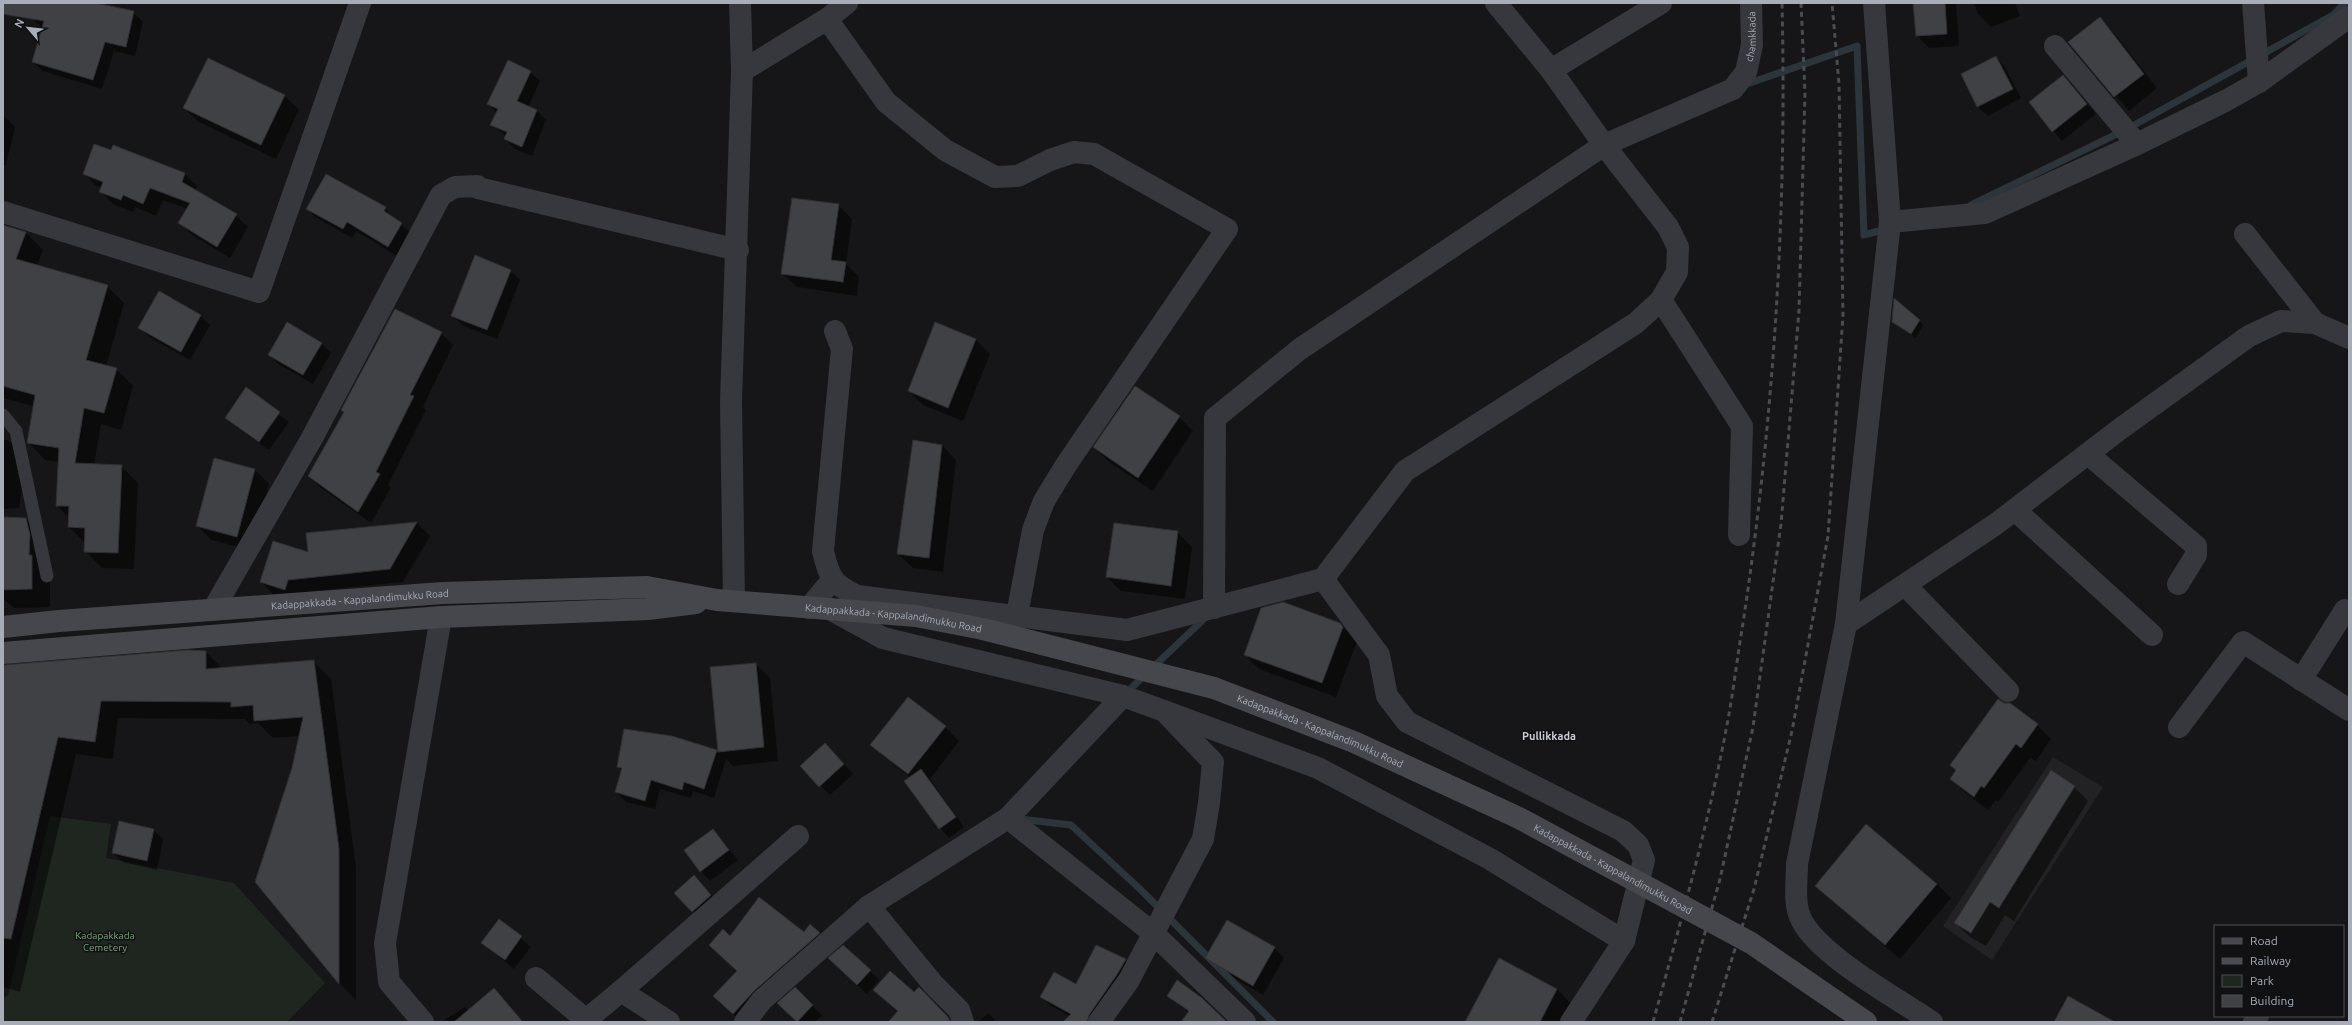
<svg xmlns="http://www.w3.org/2000/svg" width="2352" height="1025" viewBox="0 0 2352 1025" font-family="Ubuntu,sans-serif">
<style>
.built{fill:#222225}
.green{fill:#1e261f}
.shadow{fill:#0007}
.lines{fill:none;stroke-linecap:round;stroke-linejoin:round}
.stream{stroke:#2c353c;stroke-width:7}
.building{fill:#404145;stroke:#303034}
.service{stroke:#37383d;stroke-width:13}
.minor{stroke:#37383d;stroke-width:22}
.secondary{stroke:#45474d;stroke-width:22}
.rail{stroke:#4a4c52;stroke-width:3;stroke-dasharray:5 4;stroke-linecap:butt}
.secondary-bridge{stroke:#45474d;stroke-width:22}
.labels{text-anchor:middle;stroke-width:3;stroke-linejoin:round;paint-order:stroke}
.street-label{font-size:10px;fill:#a8adb8;stroke:#111113}
.park-label{font-size:10px;fill:#7fa381;stroke:#111113}
.neighbourhood-label{font-size:11px;font-weight:bold;fill:#c9ccd4;stroke:#111113}
</style>
<rect width="100%" height="100%" fill="#161618"/>
<path class="built" d="M2053,757l50,30 -111,173 -49,-34z"/>
<path class="green" d="M50,816l61,8 -5,34 128,25 91,100 -38,39h-284v-24l5,-3z"/>
<g class="shadow">
<path d="M35,3h57l41,9 10,10 -8,34 -21,-5 -12,38 -59,-18 -10,-9 10,-34 -11,-9z"/>
<path d="M1914,3h42l3,43 -30,2 -12,-12z"/>
<path d="M1974,3h41l5,13 -29,11 -13,-13z"/>
<path d="M2100,19l14,14 43,55 -28,23 -59,-69z"/>
<path d="M1996,57l9,10 16,31 -33,18 -10,-9 -16,-32z"/>
<path d="M208,59l77,37 14,14 -23,49 -77,-37 -15,-14z"/>
<path d="M530,72l10,9 -12,26 8,3 10,10 -14,36 -17,-7 -10,-10 1,-3 -14,-11 5,-12 -8,-9z"/>
<path d="M2063,77l33,37 -34,27 -32,-38z"/>
<path d="M3,115l12,12 -9,38h-3z"/>
<path d="M84,173l101,1 12,12 -2,5 41,24 12,12 -18,31 -38,-23 -12,-12 8,-14 -25,-9 -7,16 -21,-9 -2,5 -20,-8 -12,-12 1,-4 -6,-2z"/>
<path d="M838,205l14,14 -6,45 13,13 -2,19 -60,-9 -15,-14z"/>
<path d="M385,208l9,11 17,14 -14,23 -41,-25 -4,7 -35,-20 -10,-9z"/>
<path d="M4,227l22,6 17,17 -6,16 70,20 17,17 -18,63 10,3 17,17 -12,44 -20,-6 -7,41 27,1 17,17 -4,86 -32,-1 -17,-17v-8l-16,-16v-9l-12,-12 2,-44 -14,-2 -17,-18 5,-36 -30,-8z"/>
<path d="M510,271l10,9 -23,59 -35,-14 -10,-10z"/>
<path d="M200,316l10,9 -20,35 -41,-23 -10,-10z"/>
<path d="M1919,320l4,5 -7,13 -23,-16z"/>
<path d="M936,324l40,16 14,14 -27,67 -40,-16 -14,-14z"/>
<path d="M441,333l12,12 -30,62 3,3 -38,75 3,3 -20,35 -50,-35 -12,-12 36,-63 -3,-3z"/>
<path d="M321,343l10,10 -18,31 -35,-20 -9,-10z"/>
<path d="M246,389l43,33 -20,28 -33,-23 -10,-10z"/>
<path d="M1179,417l14,14 -40,60 -44,-29 -15,-15z"/>
<path d="M3,439l6,2 18,18 -8,49 -16,1z"/>
<path d="M914,441l28,4 14,15 -13,112 -30,-4 -15,-14z"/>
<path d="M215,459l40,11 14,14 -18,66 -40,-10 -14,-15z"/>
<path d="M26,519l18,18 6,37v33l-36,1 -11,-10v-52z"/>
<path d="M417,523l13,13 -27,46 -129,13 -13,-13 48,-29 -2,-19z"/>
<path d="M1177,532l15,15 -7,52 -64,-8 -14,-14z"/>
<path d="M1340,624l17,18 -21,55 -77,-28 -14,-14z"/>
<path d="M206,652l17,17 90,-8 18,18 25,189v132l-17,-17 -83,-101 37,-114 7,-32 -27,2 -15,-15 -8,1 -5,-5 -127,-1 -5,41 -37,-5 -56,238 -17,-5v-322z"/>
<path d="M756,664l14,14 8,83 -45,5 -7,-7 -12,39 -21,-7 -2,7 -31,-9 -5,20 -29,-7 -10,-10 6,-22 -4,-3 98,-16 3,3 -7,-86z"/>
<path d="M2037,725l14,14 -15,22 -6,-3 -32,44 -2,-2 -8,10 -22,-17 -15,-14 6,-8z"/>
<path d="M945,727l14,14 -29,38 34,48 -15,11 -9,-10 -30,-50 -38,-34z"/>
<path d="M834,753l19,21 -23,21 -29,-29z"/>
<path d="M2074,787l14,14 -74,120 -9,-6 -19,31 -16,-9 -15,-14z"/>
<path d="M153,830l10,9 -6,31 -34,-8 -10,-9z"/>
<path d="M712,830l26,30 -28,21 -9,-10z"/>
<path d="M1937,884l14,14 -51,61 -84,-73z"/>
<path d="M703,886l17,19 -18,16 -27,-28z"/>
<path d="M499,920l32,27 -17,22 -31,-26z"/>
<path d="M1228,921l46,27 10,10 -21,37 -47,-28 -10,-9z"/>
<path d="M804,933h15l8,8 -86,81 -18,-18 15,-33 -8,-33z"/>
<path d="M1125,960l10,10 -35,52h-36l6,-6 -19,-10 -10,-9 36,-11z"/>
<path d="M839,968l31,3 9,9 -12,14z"/>
<path d="M795,989l27,26 -7,7h-17l-19,-19z"/>
<path d="M1557,989l14,15 -10,18h-86z"/>
<path d="M1168,996l58,26h-43l6,-9z"/>
<path d="M503,999l20,23h-78l-1,-2 21,-13 4,4z"/>
<path d="M989,1013l7,9h-19z"/>
</g>
<g class="lines">
<g class="stream">
<path d="M1744,85l113,-39 7,189 22,-6"/>
<path d="M1971,205l156,-76 206,-114 12,-12"/>
<path d="M1125,694l81,-77"/>
<path d="M1020,819l51,6 71,66 131,131"/>
</g>
</g>
<g class="building">
<path d="M3,3h93l38,8 -8,36 -21,-5 -12,38 -61,-18 12,-41 -41,-7z"/>
<path d="M1913,3h32l2,31 -31,2z"/>
<path d="M2100,17l44,57 -30,23 -46,-55z"/>
<path d="M1996,56l17,33 -36,18 -16,-33z"/>
<path d="M208,58l77,37 -24,50 -78,-37z"/>
<path d="M508,60l23,11 -14,30 20,9 -15,37 -18,-8 3,-7 -17,-7 8,-16 -11,-5z"/>
<path d="M2063,75l24,29 -35,28 -23,-30z"/>
<path d="M94,144l17,6 2,-5 72,28 -3,9 55,32 -20,33 -39,-24 12,-20 -40,-15 -7,16 -20,-9 -2,5 -22,-8 4,-10 -20,-8z"/>
<path d="M326,174l60,33 -2,4 18,12 -14,24 -41,-25 -4,7 -37,-20z"/>
<path d="M792,198l47,6 -8,56 15,2 -3,20 -62,-8z"/>
<path d="M3,225l23,7 -10,27 92,26 -22,75 31,8 -13,45 -20,-5 -9,55 47,2 -4,88 -34,-1 1,-24 -17,-1 1,-21h-13l3,-58 -32,-5 8,-48 -32,-9z"/>
<path d="M475,255l36,15 -24,60 -36,-14z"/>
<path d="M159,291l42,24 -20,37 -43,-24z"/>
<path d="M1894,298l26,22 -9,14 -19,-12z"/>
<path d="M395,309l47,23 -32,63 4,1 -38,76 4,2 -22,38 -50,-36 36,-64 -3,-2z"/>
<path d="M287,322l35,21 -19,32 -35,-20z"/>
<path d="M935,322l41,17 -28,69 -40,-17z"/>
<path d="M1135,386l45,30 -42,62 -45,-31z"/>
<path d="M246,387l34,25 -21,30 -34,-24z"/>
<path d="M913,440l29,5 -13,113 -32,-4z"/>
<path d="M214,458l41,11 -18,68 -41,-11z"/>
<path d="M3,517l23,1 4,17 -1,20h3v34l-29,1z"/>
<path d="M417,522l-27,47 -102,11 -3,10 -25,-8 13,-41 35,11 -2,-19z"/>
<path d="M1114,523l64,8 -7,55 -65,-9z"/>
<path d="M1283,602l57,21 3,4 -21,56 -78,-28 17,-47z"/>
<path d="M187,650l19,1v18l108,-9 25,189v135l-84,-102 37,-114 11,-51 -49,4 -1,-16 -22,2v-5l-130,-1 -6,41 -37,-5 -47,202 -8,-1v-273z"/>
<path d="M756,663l8,84 -46,5 -8,-85z"/>
<path d="M908,697l38,29 -38,48 -38,-29z"/>
<path d="M1998,699l6,4h6l28,21 -17,24 -5,-4 -32,44 -3,-2 -7,11 -24,-18 6,-9 -6,-5z"/>
<path d="M624,729l48,7 45,14 -13,39 -20,-7 -2,8 -31,-10 -6,21 -30,-9 7,-24 -5,-1z"/>
<path d="M825,743l19,21 -25,23 -19,-21z"/>
<path d="M921,769l35,48 -17,12 -35,-48z"/>
<path d="M2051,770l24,16 -76,122 -9,-6 -19,31 -17,-10z"/>
<path d="M119,821l35,8 -7,32 -35,-8z"/>
<path d="M1866,824l71,60 -52,61 -70,-59z"/>
<path d="M713,829l16,21 -29,22 -16,-22z"/>
<path d="M694,875l17,20 -19,17 -18,-19z"/>
<path d="M759,897l45,35 6,-8 10,9 -66,58 -21,23 -20,-18 24,-25 -28,-26 14,-16 7,7z"/>
<path d="M499,919l23,17 -17,24 -24,-17z"/>
<path d="M1227,920l48,27 -22,39 -48,-28z"/>
<path d="M843,945l28,25 -14,15 -29,-27z"/>
<path d="M1096,945l30,14 -8,14 -29,42 -2,7h-24l8,-8 -31,-17 14,-25 22,12z"/>
<path d="M1499,958l58,31 -17,33h-75z"/>
<path d="M890,971l24,21 5,-5 29,30 2,5h-62l10,-11 -25,-21z"/>
<path d="M1177,980l25,18 25,24h-46l8,-11 -22,-15z"/>
<path d="M795,987l18,18 -16,17 -20,-19z"/>
<path d="M494,988l29,34h-69z"/>
<path d="M2068,996l47,26h-61z"/>
</g>
<g class="lines">
<path class="service" d="M3,415l13,16 31,145"/>
<g class="minor">
<path d="M1874,3l16,219 -44,402 -49,240c0,18 -4,41 5,57 19,36 95,77 130,101"/>
<path d="M2253,3l6,79"/>
<path d="M827,19l59,83 59,48 50,27 23,-1 32,-16 24,-8 20,2 133,75 -161,236 -22,36 -11,29 -16,85"/>
<path d="M2055,46l82,98"/>
<path d="M1551,70l110,-67"/>
<path d="M742,71l85,-52 20,-16"/>
<path d="M3,212l256,80 101,-289"/>
<path d="M1890,222l95,-9 146,-66 94,-46 34,-19 90,-65"/>
<path d="M2245,234l70,89"/>
<path d="M1661,300l81,126 -3,109"/>
<path id="s1" d="M835,331l7,18 -19,202c6,27 10,34 35,45l269,34 196,-51 82,-108 231,-148 25,-23 16,-28 1,-25 -10,-20 -64,-82 129,-56 13,-17 6,-27 -1,-42"/>
<path d="M2088,454l108,92v9l-18,29"/>
<path d="M2015,510l137,125"/>
<path d="M1905,585l103,106"/>
<path d="M734,601l-3,-200 11,-330 -2,-68"/>
<path d="M809,608l24,-29"/>
<path d="M1214,608l1,-190 85,-69 304,-204 -53,-75 -55,-67"/>
<path d="M830,609l53,29 240,58 41,15 49,51 -4,41 -6,36 -74,141 -30,42"/>
<path d="M213,610l99,-172 129,-243 14,-8 22,-1 1,2 260,62"/>
<path d="M1846,624l150,-100 124,-95 129,-93 32,-15 34,2 34,15"/>
<path d="M2301,680l44,-70 4,3"/>
<path d="M1164,711l154,57 172,91 134,82 20,-81 -6,-15 -15,-14 -216,-109 -20,-26 -8,-41 -56,-76"/>
<path d="M2179,727l64,-85 106,68"/>
<path d="M1008,818l145,115 92,89"/>
<path d="M869,906l64,78 26,26 4,12"/>
<path d="M536,978l50,42 35,-29"/>
<path d="M423,1022l-34,-40 -4,-39 56,-326"/>
<path d="M669,1022l-48,-31 177,-155"/>
<path d="M745,1022l17,-22 107,-94 139,-88 115,-122"/>
<path d="M1571,1022l53,-81"/>
<path d="M2254,1022l4,-6"/>
</g>
<g class="secondary">
<path id="s2" d="M3,627l56,-6 384,-28 204,-6 70,13 199,16 67,13"/>
<path d="M3,653l438,-36 207,-8 48,-6"/>
</g>
<g class="rail">
<path d="M1653,1022c27,-97 54,-193 73,-292 7,-35 11,-71 17,-107 31,-205 44,-413 39,-620"/>
<path d="M1680,1022l40,-143 33,-152 28,-203 18,-213 6,-218 -4,-90"/>
<path d="M1712,1022l42,-133 38,-158 36,-195 15,-221 -4,-231 -7,-81"/>
</g>
<path class="secondary-bridge" id="s3" d="M983,629l231,59 140,54 165,76 232,125 115,79"/>
</g>
<g class="labels">
<g class="street-label">
<text dy="4" stroke="none"><textPath href="#s1" startOffset="1582">chamkkada</textPath></text>
<text dy="4" stroke="none"><textPath href="#s2" startOffset="358">Kadappakkada - Kappalandimukku Road</textPath></text>
<text dy="4" stroke="none"><textPath href="#s2" startOffset="894">Kadappakkada - Kappalandimukku Road</textPath></text>
<text dy="4" stroke="none"><textPath href="#s3" startOffset="353">Kadappakkada - Kappalandimukku Road</textPath></text>
<text dy="4" stroke="none"><textPath href="#s3" startOffset="677">Kadappakkada - Kappalandimukku Road</textPath></text>
</g>
<g class="park-label">
<text x="105" y="939">Kadapakkada<tspan x="105" dy="12">Cemetery</tspan></text>
</g>
<g class="neighbourhood-label">
<text x="1549" y="740">Pullikkada</text>
</g>
</g>
<rect width="2352" height="1025" fill="none" stroke="#a8adb8" stroke-width="8"/>
<rect x="2214" y="925" width="130" height="92" fill="#111113" stroke="#4d4f55"/>
<rect x="2222" y="938" width="20" height="6" fill="#45474d" stroke="#4d4f55"/>
<text x="2250" y="945" font-size="12" fill="#a8adb8">Road</text>
<rect x="2222" y="958" width="20" height="6" fill="#4a4c52" stroke="#4d4f55"/>
<text x="2250" y="965" font-size="12" fill="#a8adb8">Railway</text>
<rect x="2222" y="975" width="20" height="12" fill="#1e261f" stroke="#4d4f55"/>
<text x="2250" y="985" font-size="12" fill="#a8adb8">Park</text>
<rect x="2222" y="995" width="20" height="12" fill="#404145" stroke="#4d4f55"/>
<text x="2250" y="1005" font-size="12" fill="#a8adb8">Building</text>
<g transform="translate(28 28) rotate(298)" stroke="#111113" stroke-width="3" paint-order="stroke">
<path d="M0-3L7 15L0 10L-7 15Z" fill="#a8adb8"/>
<text y="-6" font-size="11" font-weight="bold" text-anchor="middle" fill="#a8adb8">N</text>
</g>
</svg>
